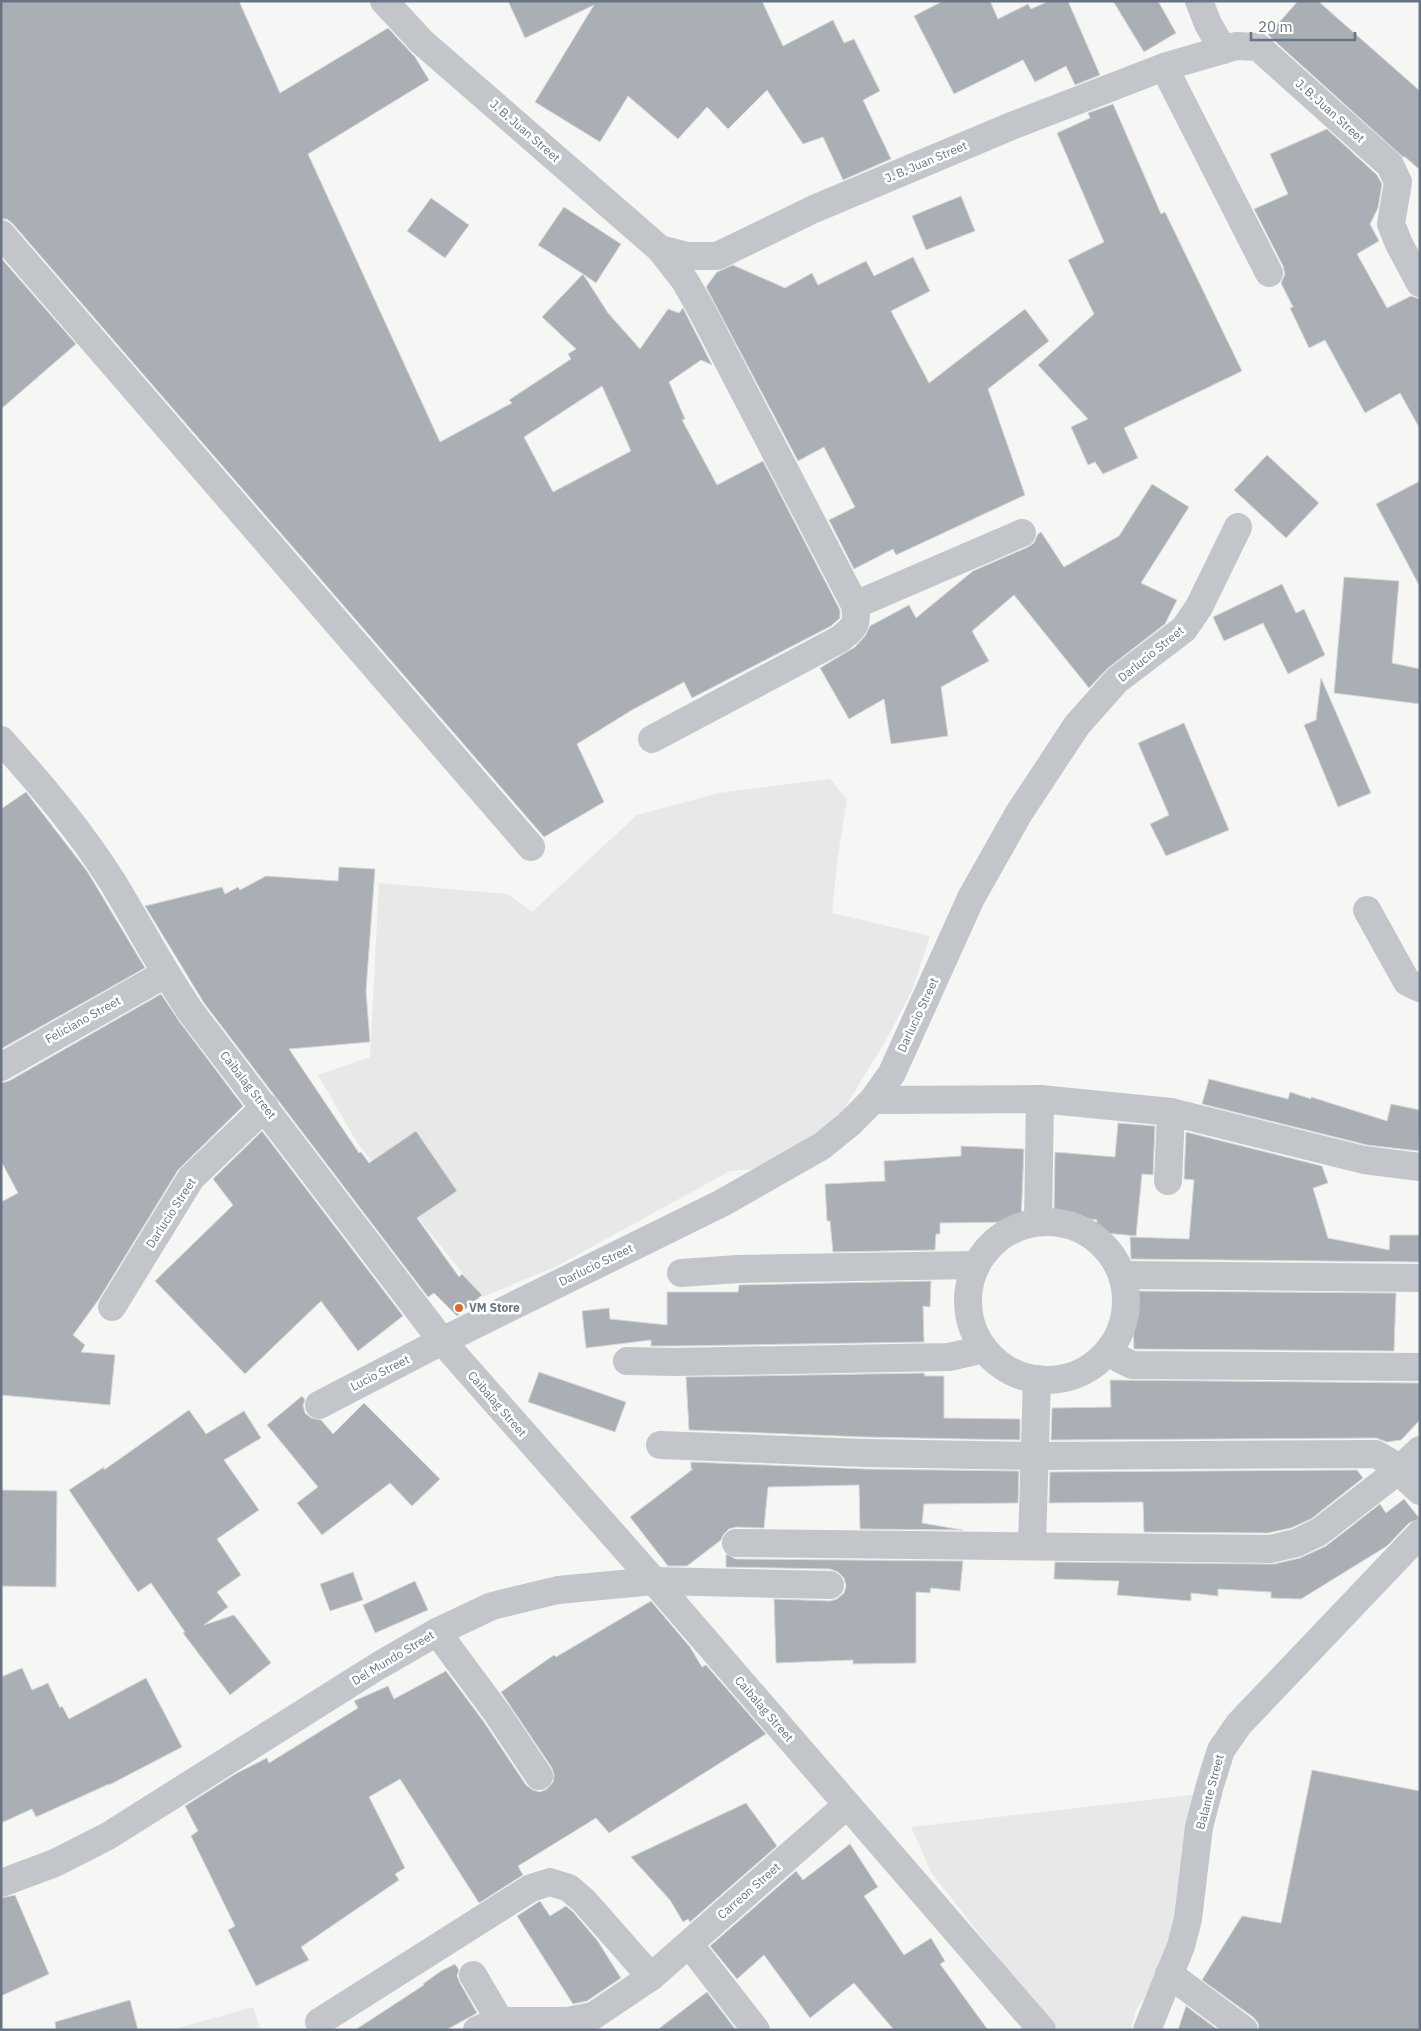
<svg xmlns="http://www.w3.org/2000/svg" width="1421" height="2031" viewBox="0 0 1421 2031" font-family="'IBM Plex Sans',sans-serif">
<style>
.built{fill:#e7e8e7}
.building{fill:#a9afb5;stroke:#d8d8d6;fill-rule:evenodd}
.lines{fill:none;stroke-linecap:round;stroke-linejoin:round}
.minor{stroke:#c2c5c9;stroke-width:28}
.poi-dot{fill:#d86a33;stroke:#fff;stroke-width:2}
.labels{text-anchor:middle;stroke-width:5;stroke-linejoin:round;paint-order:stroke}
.street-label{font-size:12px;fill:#687483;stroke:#fff}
.poi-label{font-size:12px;font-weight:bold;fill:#687483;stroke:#fff;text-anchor:start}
</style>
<rect width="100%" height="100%" fill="#f6f7f4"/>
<g class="built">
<path d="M830,779l17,20 -9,56 -6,58 98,23 -17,52 -27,52 -47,77 -73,51 -36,3 -175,96 -73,30 -124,-153 -40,-69 52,-18 9,-174 129,11 24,18 105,-97 82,-22z"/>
<path d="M1199,1794l-26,160 -37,56 -5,20h-72l-17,-16 -111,-142 -20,-45z"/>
<path d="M253,2007l8,23h-90z"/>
</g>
<g class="building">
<path d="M1,1h238l41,92 108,-65 27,29 14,23 -121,74 132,288 72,-39 -3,-3 62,-41 -3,-5 8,-5 -34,-32 41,-43 -45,-29 26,-38 57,37 -25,39 -13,-9 25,39 32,36 28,-40 11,4 4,-5 29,57 -11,-5 -32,22 16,37 -3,1 35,65 46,-24 77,149v8l-9,8 -139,72 -8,-16 -52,28 -55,34 27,58 -60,35 -531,-613 -6,-5h-6zM602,386l29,65 -78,41 -29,-55z"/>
<path d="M508,1h254l21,45 50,-26 11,23 10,-4 26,52 -17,9 28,59 -48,21 -20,-43 -20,7 -36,-54 -39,39 -21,-22 -29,32 -50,-43 -28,46 -65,-40 59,-97 -69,33z"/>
<path d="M943,1h47l8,18 30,-15 3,5 18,-8h19l32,74 -25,10 -9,-19 -31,16 -12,-22 -69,34 -40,-78z"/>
<path d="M1113,1h45l18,32 -32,19z"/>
<path d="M1298,1h20l102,90v79l-16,-14v2l-136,-123z"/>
<path d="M1113,104l48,110 4,-2 77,159 -118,57 14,30 -35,16 -8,-12 -7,3 -17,-38 17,-8 -50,-54 56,-51 -26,-54 36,-18 -47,-109 33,-15 -2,-5z"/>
<path d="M1327,129l50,46 5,9 -4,24 -8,16 9,17 -22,13 30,54 24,-12 9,3v130l-20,-36 -35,20 -40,-73 -16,8 -19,-40 3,-1 -12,-24 4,-9 -2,-8 -29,-57 34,-15 -18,-40z"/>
<path d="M961,196l14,35 -49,19 -14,-34z"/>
<path d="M431,198l38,27 -24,33 -38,-27z"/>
<path d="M913,257l17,34 -39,20 38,72 96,-74 24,32 -61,48 37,106 -129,60 -3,-6 -39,20 -25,-49 26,-13 -31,-60 -26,14 -92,-174 11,-15 16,-7 52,23 27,-15 6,12 48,-24 8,15z"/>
<path d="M1,258l75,86 -75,65z"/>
<path d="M1267,455l52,48 -33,35 -52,-48z"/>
<path d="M1420,481v106l-44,-83z"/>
<path d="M1152,484l37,23 -48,76 36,17 -12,24 -57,44 -19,20 -75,-93 -42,36 17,30 -48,26 7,49 -57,8 -7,-45 -35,20 -29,-51 35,-21 10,-11 5,-10 39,-21 7,13 57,-47 55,-24 6,-4 4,-9 3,-2 23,35 55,-31z"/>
<path d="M1344,577l55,4 -7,82 28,6v35l-86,-11z"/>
<path d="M1282,584l14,29 8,-4 21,46 -37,19 -25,-51 -39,18 -11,-24z"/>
<path d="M1321,678l50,115 -33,14 -34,-82 12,-5z"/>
<path d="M1184,723l45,107 -63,26 -16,-32 19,-9 -31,-72z"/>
<path d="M26,792l61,79 58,97 -144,81v-240z"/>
<path d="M339,867l36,2 -9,122 4,51 -81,7 70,104 2,-1 8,11 47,-32 41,60 -40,27 42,59 3,-3 20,21 -25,21 -23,-23 -6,4 -224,-294 -59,-97 77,-19 3,7 13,-7 2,3 26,-14 72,5z"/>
<path d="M161,994l18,27 64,85 -65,64 -79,129 -26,36 12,10 -4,7 34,3 -5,50 -109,-10v-193l17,-9 -17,-32v-78l8,-2z"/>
<path d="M1209,1079l79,20 2,-7 21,7v-2l76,24 4,-17 29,6 -1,41 -52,-6 -165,-41z"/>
<path d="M1118,1123l37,3 -2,49 -11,-1 -6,62 -41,-4 2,-12 -43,-5 1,-63 60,5z"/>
<path d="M262,1131l141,185 -45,35 -37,-50 -76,73 -90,-93 78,-76 -20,-26z"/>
<path d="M1186,1132l136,34 6,17 -15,5 15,50 61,12 1,-15h30v27l-289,-3 -1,-22 59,2 5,-59 -10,-1z"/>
<path d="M961,1146l63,3 -3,73 -81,1v11h-4l-1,16 -102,2 -3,-31h-3l-2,-37 60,-3 -1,-20 77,-5z"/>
<path d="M931,1281l-1,26 -7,-1 1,36 -249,4h-24v-6l-65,8 -4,-37 27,-3 1,11 57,6v-33h71l1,-7z"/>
<path d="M1132,1291l264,2 -2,58 -258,-2h-2z"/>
<path d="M539,1372l87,30 -11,30 -87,-30z"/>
<path d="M924,1373l1,3h19v42l76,1v21l-155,-3 -176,-7 -3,-53z"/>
<path d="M1110,1380l310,3v37l-19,20 -14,2 -11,-4 -325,2 1,-32 59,-1z"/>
<path d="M302,1396l3,4 -2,5 2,8 6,5 10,2 12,14 31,-31 76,76 -28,27 -22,-23 -68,52 -25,-32 21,-16 -51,-62z"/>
<path d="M189,1410l17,24 38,-23 17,27 -37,22 35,50 -42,29 24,36 -24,17 11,15 -24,18 30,-10 37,48 -41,32 -47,-62 2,-1 -34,-49 -13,9 -69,-102 35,-23v3z"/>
<path d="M691,1462l174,7 154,2 -1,32 -94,1 -2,19 41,7 -103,-1 -1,-44 -91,2 -4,41 -28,-1 -7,2 -6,6 -2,5 -34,26h-19l-38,-49 63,-48h-2z"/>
<path d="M1357,1470l6,8 -52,41 -20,9 -23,5 -124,-1 -1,-30 -94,1 1,-31z"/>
<path d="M1,1490l56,1 -1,96 -55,-1z"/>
<path d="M1404,1499l16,20 -11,4 -22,23 -86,53 -30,-1v-6l-53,-3v7l-27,-3v8l-74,-6 2,-14 -65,-2 1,-17 219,2 26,-6 26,-12 54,-42 6,9z"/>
<path d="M726,1554l10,5 227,2 -3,30 -29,-3 -1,5 -14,-1v71l-63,1v-4l-77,3 -2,-64 56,2 7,-2 7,-6 2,-7 -2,-8 -6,-6 -8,-3 -104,-2z"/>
<path d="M353,1572l10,28 -33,11 -10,-27z"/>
<path d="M415,1581l13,29 -53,23 -12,-28z"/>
<path d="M651,1601l39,46 12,20 4,-2 60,69 -157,99 -13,-15 -78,48 5,9 -44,28 -79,-124 -31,18 36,71 -10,6 4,6 -98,67 8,13 -53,26 -28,-56 7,-4 -44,-90 7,-5 -13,-25 52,-33 30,-15 2,5 89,-55 -4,-7 34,-15 6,13 52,-28 38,51 42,63 7,5 7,2 7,-3 6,-7 1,-7 -2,-7 -51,-76 53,-37 2,2z"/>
<path d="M22,1668l10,22 16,-7 12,25 2,-2 7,13 77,-41 36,69 -73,38v-1l-73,33 -4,-8 -31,14v-146z"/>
<path d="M1312,1770l108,21v239h-161l-1,-7 -5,-6 -51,-37 40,-64 39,7z"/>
<path d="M746,1803l31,43 -87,76 -2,-3 -5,3 -13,-22 -39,-43z"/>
<path d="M850,1844l28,43 -14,9 40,59 27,-17 14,23 -5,3 48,66h-94l-40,-47 -44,35 -46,-63 -27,24 -27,-33 86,-75 7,9z"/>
<path d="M15,1895l34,79 -48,22v-98z"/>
<path d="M540,1901l10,15 16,-10 7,6 24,28 24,38 -34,23 -14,3 -56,-88z"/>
<path d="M455,1964l4,6 -2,6 3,7 17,30 -31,17h-91l69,-45 -1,-1 18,-13z"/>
<path d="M707,1992l29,38h-79z"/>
<path d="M130,2000l8,30h-82l-1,-8z"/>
<path d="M1186,2006l32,24h-40z"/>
</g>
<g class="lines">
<g class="minor">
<path d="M384,1l38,41 238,207 27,7h30l97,-47 200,-84 150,-58 72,-21 22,1 132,118 8,17 -7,42 8,20 21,39"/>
<path d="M1199,1l9,23 15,26"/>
<path d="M1164,67l105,206"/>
<path d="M1,234l530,613"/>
<path d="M855,605l167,-72"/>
<path d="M652,739l188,-100c15,-12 18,-15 15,-34l-154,-296 -16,-28 -25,-32"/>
<path d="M1,740c40,45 79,90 111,141 27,44 50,89 79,131l251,329 212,240 388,449"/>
<path d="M1367,910l40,72 13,6"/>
<path d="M1,1067l164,-93"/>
<path d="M873,1100l167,-1 131,13 193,48 56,7"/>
<path d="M1168,1181l3,-69"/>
<path d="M1038,1222l2,-123"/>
<circle cx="1047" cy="1301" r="79"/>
<path d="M681,1273l57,-4 238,-4"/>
<path d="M1123,1275l297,3"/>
<path d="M112,1307l79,-129 74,-71"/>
<path d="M1109,1351l11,8 12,6 288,2"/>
<path d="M627,1361l48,1 274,-5 35,-8"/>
<path d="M319,1405l123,-64 280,-138 100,-57 27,-22 24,-24 19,-27 79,-175 48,-85 58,-88 40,-45 67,-51 15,-22 39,-80"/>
<path d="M660,1445l205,8 169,3 342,-2 12,7 32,30"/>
<path d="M736,1543l534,6 26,-6 23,-11 80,-62 21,-20"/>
<path d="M1032,1545l5,-166"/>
<path d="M437,1632l60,81 42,63"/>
<path d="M1,1883l54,-20 53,-27 270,-170 59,-34 55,-26 66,-16 96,-9 176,4"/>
<path d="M689,1944l67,86"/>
<path d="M1169,1974l75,56"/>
<path d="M473,1975l27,46"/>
<path d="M319,2022l212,-134 19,-6 19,6 15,13 67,76"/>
<path d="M477,2030l23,-9h67l26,-5 58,-39 196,-172"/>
<path d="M1147,2030l34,-84 7,-27 11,-92 11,-42 11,-35 18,-26 181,-190"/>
</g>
</g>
<circle class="poi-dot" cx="459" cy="1308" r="5"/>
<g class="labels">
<g class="street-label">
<text transform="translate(1330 111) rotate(42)" y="4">J. B. Juan Street</text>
<text transform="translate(525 131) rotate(41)" y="4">J. B. Juan Street</text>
<text transform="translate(926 162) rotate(-23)" y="4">J. B. Juan Street</text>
<text transform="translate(1151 654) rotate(-39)" y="4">Darlucio Street</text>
<text transform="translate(918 1015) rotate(-65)" y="4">Darlucio Street</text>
<text transform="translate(83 1020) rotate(-29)" y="4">Feliciano Street</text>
<text transform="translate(248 1085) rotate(52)" y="4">Caibalag Street</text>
<text transform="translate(171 1213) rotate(-57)" y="4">Darlucio Street</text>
<text transform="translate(596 1265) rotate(-26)" y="4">Darlucio Street</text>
<text transform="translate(380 1373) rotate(-27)" y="4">Lucio Street</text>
<text transform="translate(497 1404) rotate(49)" y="4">Caibalag Street</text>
<text transform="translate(393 1658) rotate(-31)" y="4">Del Mundo Street</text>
<text transform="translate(764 1709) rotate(49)" y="4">Caibalag Street</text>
<text transform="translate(1210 1792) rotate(-75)" y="4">Balante Street</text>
<text transform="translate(749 1891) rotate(-41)" y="4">Carreon Street</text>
</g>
<g class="poi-label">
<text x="469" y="1312">VM Store</text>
</g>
</g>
<rect width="1421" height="2031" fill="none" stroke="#687483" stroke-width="5"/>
<path d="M1251 32v8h104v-8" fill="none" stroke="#687483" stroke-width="2.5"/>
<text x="1258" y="32" font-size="15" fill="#687483" stroke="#ffffff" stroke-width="4" paint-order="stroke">20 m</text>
</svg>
